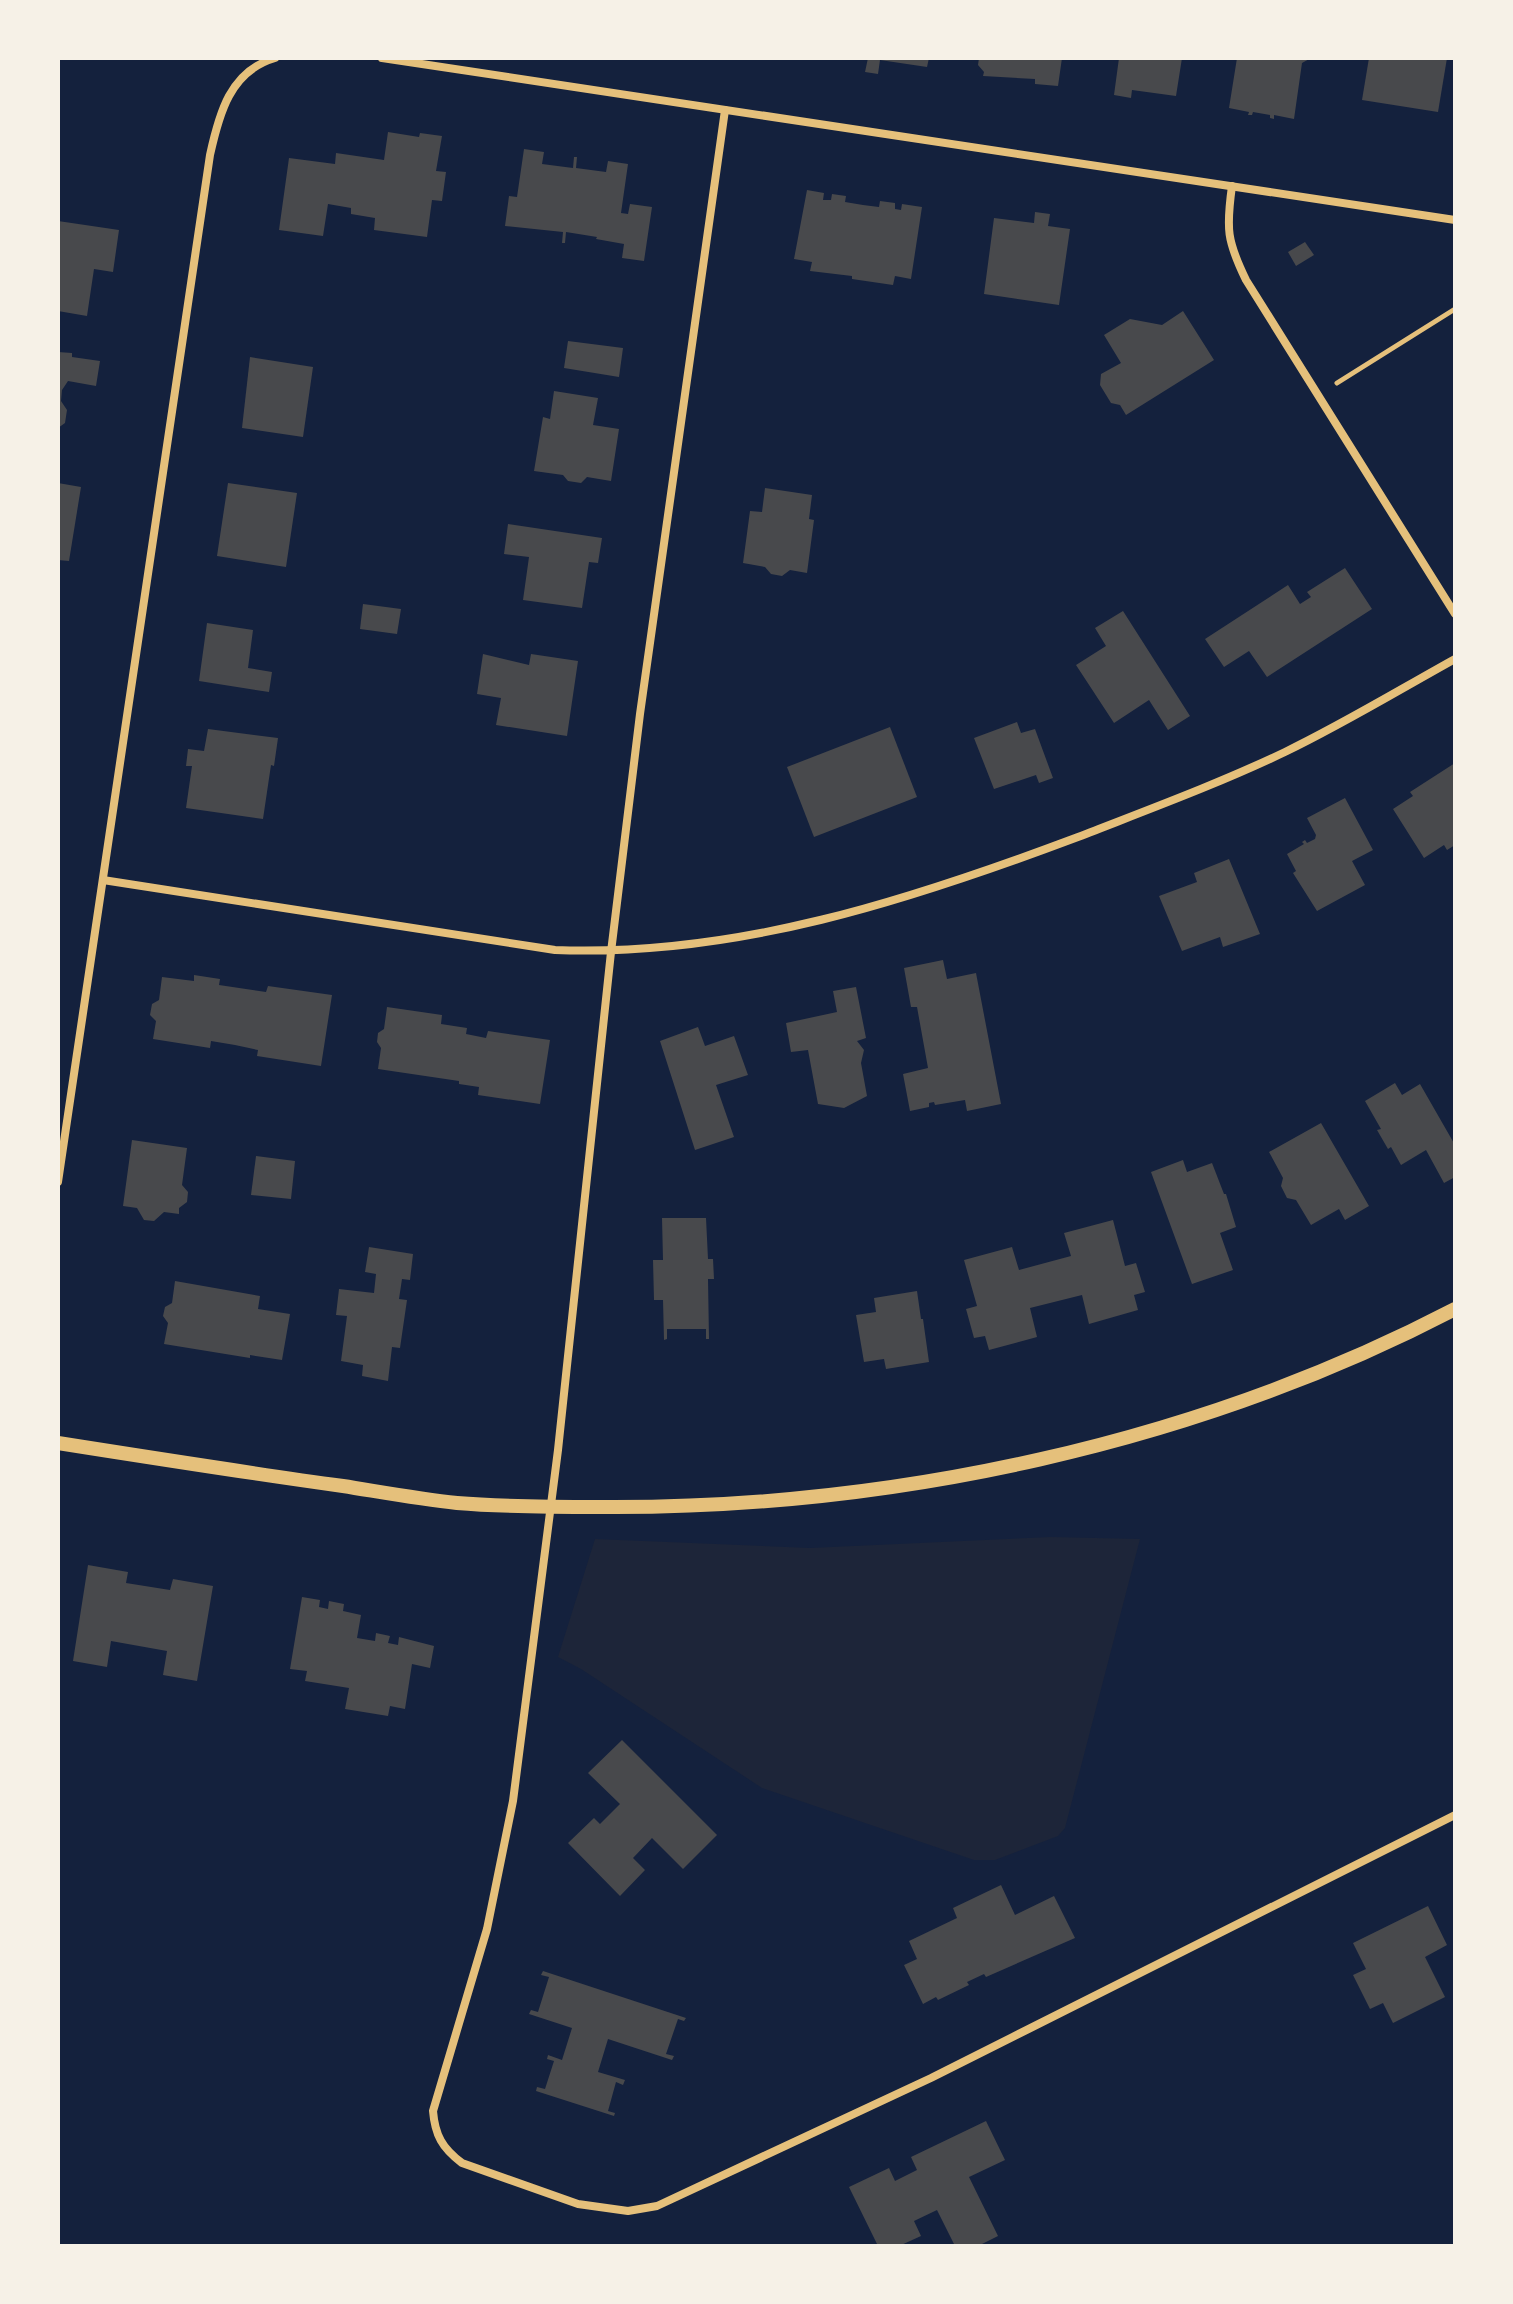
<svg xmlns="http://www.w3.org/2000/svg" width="1513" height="2304" viewBox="0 0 1513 2304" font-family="Arial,sans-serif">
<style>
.green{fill:#1d2539}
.building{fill:#48494c}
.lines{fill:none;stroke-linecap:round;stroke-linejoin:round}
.path{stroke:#e5c07b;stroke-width:5}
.minor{stroke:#e5c07b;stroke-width:8}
.tertiary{stroke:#e5c07b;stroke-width:14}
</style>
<rect width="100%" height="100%" fill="#14213d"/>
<path class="green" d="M1051,1537l89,2 -75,289 -7,8 -63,24h-21l-212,-72 -181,-119 -23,-12 37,-118 215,9z"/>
<g class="building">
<path d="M868,58h61l-2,9 -47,-7 -2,14 -13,-2z"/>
<path d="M979,58h83l-4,28 -23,-2v-5l-52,-3 1,-4 -6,-7z"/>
<path d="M1119,58h63l-6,38 -44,-6 -1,8 -17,-3z"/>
<path d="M1237,58h74l-9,5 -8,56 -20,-4v4l-4,-1v-3l-17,-3 -1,3h-4l1,-3 -20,-4z"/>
<path d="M1369,58h78l-9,54 -76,-12z"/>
<path d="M388,132l31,5 1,-4 22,3 -6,35 10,1 -4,29 -10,-1 -5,37 -53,-7 1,-12 -24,-4v-6l-23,-4 -5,32 -44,-6 10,-72 46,6 1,-11 48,7z"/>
<path d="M524,149l20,3 -2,12 31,4 1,-11h3l-1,11 30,4 2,-11 20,3 -7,49 7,1 2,-10 22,3 -8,54 -22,-3 2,-14 -28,-5 1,-2 -31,-5 -1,11h-3l1,-11 -58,-6 4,-30 8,1z"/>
<path d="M807,190l17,3 -1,7h8l1,-6 14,2 -1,6 18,3 16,2 1,-6 15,2v6l6,1 1,-6 20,3 -11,72 -16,-3 -2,9 -41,-6v-3l-42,-5 2,-9 -18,-3z"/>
<path d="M1035,212l15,2 -2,12 22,3 -11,76 -75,-11 10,-76 40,5z"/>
<path d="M58,221l61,9 -6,42 -19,-3 -7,47 -29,-5z"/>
<path d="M1305,242l9,13 -18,11 -8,-14z"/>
<path d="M1183,311l31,49 -88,55 -6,-10 -9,-2 -11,-18 1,-11 20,-11 -17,-28 26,-16 32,6z"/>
<path d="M568,341l55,7 -4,29 -55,-9z"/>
<path d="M58,352l14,1v4l28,4 -4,25 -28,-5 -6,9 -1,11 6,9 -2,13 -7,5z"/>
<path d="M250,357l63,10 -10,70 -61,-9z"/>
<path d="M554,391l44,7 -5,27 26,4 -8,52 -24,-4 -6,6 -13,-2 -5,-6 -29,-4 9,-54 7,2z"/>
<path d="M58,483l23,4 -12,74 -11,-1z"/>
<path d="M228,483l69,10 -11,74 -69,-11z"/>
<path d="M765,488l47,7 -3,24 5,1 -7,53 -17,-3 -8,6 -11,-2 -6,-7 -22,-4 7,-52 12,1z"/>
<path d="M508,524l94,14 -4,25 -9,-1 -7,46 -59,-8 6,-43 -25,-3z"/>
<path d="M1345,568l27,41 -105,68 -18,-26 -25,16 -19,-28 83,-54 12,19 11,-7 -4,-5z"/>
<path d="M363,604l38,5 -4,25 -37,-5z"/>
<path d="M1123,611l67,105 -22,14 -19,-30 -35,23 -38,-58 30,-19 -11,-18z"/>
<path d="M207,623l46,7 -5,38 24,4 -3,20 -70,-11z"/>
<path d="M483,654l46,11 2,-11 47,7 -11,75 -71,-11 5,-27 -24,-4z"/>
<path d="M1017,722l4,11 14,-4 18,49 -14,5 -3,-8 -42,14 -20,-51z"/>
<path d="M890,727l27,70 -103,40 -27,-70z"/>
<path d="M208,729l70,9 -4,28 -3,-1 -8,54 -77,-11 6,-42h-6l2,-17 16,2z"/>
<path d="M1455,763v82l-8,5 -3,-5 -20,13 -31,-49 20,-13 -3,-4z"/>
<path d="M1345,798l28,52 -21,11 13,24 -48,26 -24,-38 3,-2 -9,-17 17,-10 -2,-2 3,-2 2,3 8,-4 1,-4 -9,-17z"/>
<path d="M1229,859l31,75 -37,13 -3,-10 -38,14 -23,-55 38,-14 -3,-9z"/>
<path d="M943,960l4,19 29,-6 25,131 -34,7 -2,-11 -30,5 -1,-3 -5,1v4l-19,4 -7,-37 25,-6 -11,-61h-6l-7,-39z"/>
<path d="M194,975l26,4 -1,6 47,7 2,-6 64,9 -11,71 -64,-10 1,-6 -23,-5 -24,-4 -1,7 -57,-9 3,-18 -6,-6 2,-11 7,-4 3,-23 32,4z"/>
<path d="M856,987l10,51 -9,3 7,9 -3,13 6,33 -23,12 -26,-4 -10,-54 -17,2 -5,-29 51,-11 -4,-21z"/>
<path d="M387,1007l55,8 -1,9 26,4 -1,6 20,4 2,-7 62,9 -10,64 -62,-9 1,-8 -20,-3v-3l-81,-12 3,-21 -4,-6 1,-9 6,-4z"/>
<path d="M698,1027l7,19 29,-10 14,39 -32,10 18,52 -39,13 -35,-109z"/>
<path d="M1395,1083l7,12 18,-11 35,61v32l-11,6 -18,-33 -25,15 -10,-18 -3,2 -11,-19 4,-1 -16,-28z"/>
<path d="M1321,1123l48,83 -24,14 -6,-11 -28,16 -15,-25 -9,-2 -6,-12 2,-8 -14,-26z"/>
<path d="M132,1140l55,8 -5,37 6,7 -1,10 -8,6v6l-15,-2 -10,9 -10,-1 -7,-12 -14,-2z"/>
<path d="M256,1156l39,5 -4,38 -40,-4z"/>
<path d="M1183,1160l4,12 25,-9 12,31h2l10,33 -16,6 13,37 -41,14 -41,-112z"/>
<path d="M662,1218h44l2,41h5l1,20h-6l1,60h-3v-10h-39v10l-3,1 -1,-40h-9l-1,-40h10z"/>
<path d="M1113,1220l12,46 11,-3 9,29 -11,3 4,15 -49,14 -7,-29 -52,13 7,29 -48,13 -4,-14 -11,2 -8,-29 11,-3 -13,-46 48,-13 7,23 52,-14 -7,-23z"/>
<path d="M369,1247l44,7 -3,26 -8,-1 -3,20 8,1 -7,48 -8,-1 -4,34 -26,-5 1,-11 -22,-4 6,-45 -11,-1 3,-26 35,4 2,-19 -11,-2z"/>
<path d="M175,1281l85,15 -2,13 32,5 -8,46 -32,-5v3l-86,-14 4,-21 -5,-7 2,-9 7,-4z"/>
<path d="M917,1291l4,28h2l6,43 -43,7 -2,-10 -20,3 -8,-47 20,-3 -2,-14z"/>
<path d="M88,1565l40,7 -2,11 44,7 3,-11 40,7 -16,95 -34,-6 4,-24 -56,-10 -4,26 -34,-6z"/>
<path d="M302,1597l18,3 -1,7 9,2 1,-8 15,3 -1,7 18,4 -4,23 18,3 1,-8 14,3 -2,7 10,2 1,-8 35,9 -4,22 -18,-4 -7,45 -15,-3 -2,10 -43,-7 4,-21 -44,-7 2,-10 -17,-2z"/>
<path d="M622,1740l95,95 -34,34 -31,-31 -19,20 12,12 -25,26 -52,-53 26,-25 6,6 20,-20 -32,-31z"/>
<path d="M1001,1885l14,30 39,-19 21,42 -89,39 -2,-3 -17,8 2,3 -31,15 -2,-3 -13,7 -19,-39 13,-6 -8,-18 48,-23 -4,-10z"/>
<path d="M1428,1906l19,39 -22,12 20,40 -52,26 -10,-20 -13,6 -17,-34 13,-6 -13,-26z"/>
<path d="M543,1971l143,47 -2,3 -6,-2 -12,35 8,2 -2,4 -64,-21 -10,33 27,8 -2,5 -7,-3 -8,29 7,2 -1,3 -78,-25 1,-4 8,2 9,-28 -7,-2 1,-4 14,5 10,-32 -43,-14 2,-4 7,2 11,-35 -8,-2z"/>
<path d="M986,2121l19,39 -36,17 29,59 -20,10h-23l-18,-36 -23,11 7,15 -22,10h-21l-29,-59 40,-19 6,13 22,-11 -6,-13z"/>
</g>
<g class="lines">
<path class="path" d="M1337,383l118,-74"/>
<g class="minor">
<path d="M382,58l1073,162"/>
<path d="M725,110l-85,604 -29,238 -53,498 -45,351 -26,128 -54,182c2,24 9,37 29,52l116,41 50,7 29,-5 274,-128 524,-263"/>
<path d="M1232,186c-6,43 -5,55 14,94l209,334"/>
<path d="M103,880l452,70c181,7 355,-50 523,-113 69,-27 140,-53 207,-85 58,-28 114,-62 170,-93"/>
<path d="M58,1182l152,-1027c9,-41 20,-84 65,-97"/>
</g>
<path class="tertiary" d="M58,1443c95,15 190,30 285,43 38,6 76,13 114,17 47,4 96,4 144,4 291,2 595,-63 854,-198"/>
</g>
<rect width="1513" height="2304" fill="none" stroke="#f6f1e7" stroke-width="120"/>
</svg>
